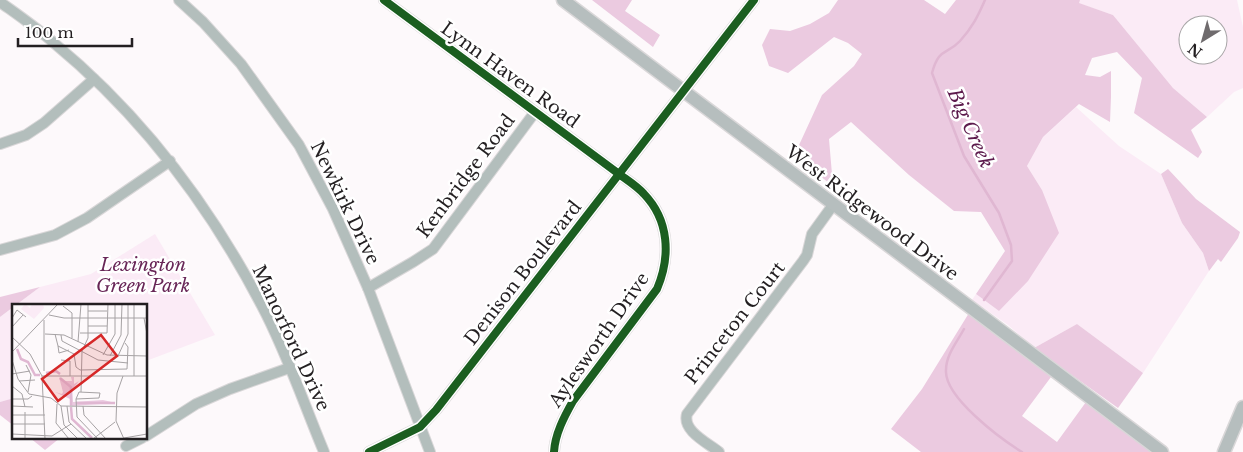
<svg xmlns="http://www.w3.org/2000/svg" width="1243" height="452" viewBox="0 0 1243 452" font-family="'Libre Baskerville',serif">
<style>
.green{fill:#fbebf6;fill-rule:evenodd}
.forest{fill:#ebcae0}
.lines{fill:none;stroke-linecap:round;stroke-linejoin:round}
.stream{stroke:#e0b7d2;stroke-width:2.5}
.minor-casing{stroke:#d9d7d8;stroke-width:12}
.major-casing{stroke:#d9d7d8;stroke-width:15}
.minor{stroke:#b3bebc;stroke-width:10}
.major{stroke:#b6bebe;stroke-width:12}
.cycleway-casing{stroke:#fff;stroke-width:11}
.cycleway{stroke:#1b5e20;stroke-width:8}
.labels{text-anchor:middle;stroke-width:5;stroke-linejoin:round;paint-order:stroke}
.street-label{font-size:18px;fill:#231f21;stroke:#fff}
.park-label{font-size:18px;font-style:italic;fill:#682657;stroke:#fff}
.water-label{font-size:19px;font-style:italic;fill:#5d1b4d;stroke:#fff}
.inset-river{fill:none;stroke:#e0b7d2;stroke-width:2.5}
.inset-road{fill:none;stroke:#a6a2a4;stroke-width:1}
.view{fill:#d62828;fill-opacity:0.15;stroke:#d62828;stroke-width:2.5}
.inset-edge{fill:none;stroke:#231f21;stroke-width:2.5}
</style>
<rect width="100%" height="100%" fill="#fdf9fb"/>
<g class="green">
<path d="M1080,0h157l6,27v61l-9,4 -27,25 -34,-29 -60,-73 -35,-12zM1188,25h30v30h-30z"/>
<path d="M1076,107l43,39 42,28 21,49 21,30 6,18 -66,102 -66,-49 -43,24 -26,-23 -36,-25 4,-6 23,17 43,-121 -15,-24 16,-29z"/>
<path d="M155,234l60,101 -69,26v-55h-131l25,-19 51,-13z"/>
<path d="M14,307v91l-14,4v-85z"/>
</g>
<g class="forest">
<path d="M592,0h40l-7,11 35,24 -7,12z"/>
<path d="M838,0h86l21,14 11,-14h124l-1,3 34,12 60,73 34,29 -16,13 11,22 -4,6 -64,-45 8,-35 -25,-26 -25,6 -7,17 15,2 11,-6v26l-1,25 -31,-18 -36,33 -16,29 15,24 17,43 -31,48 -29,30 -23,-17 29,-43 -24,-39 -27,-1 -45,-36 -58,-53 -22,17 4,47 -39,-30 28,-61 32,-29 8,-12 -14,-11 -14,-6 -46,36 -19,-7 -7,-21 8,-16 20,2 20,-7 19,-11z"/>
<path d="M1168,169l28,30 44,33 -2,6 -17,24 -3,-3 -9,12 -6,-18 -21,-30 -21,-49z"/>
<path d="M40,287l-40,30v-20z"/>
<path d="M969,313l82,64 -29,39 35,26 29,-40 65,50h-230l-30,-23 31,-40z"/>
<path d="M1077,324l66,49 -25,35 -84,-60z"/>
<path d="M14,398v28l-14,-11v-13z"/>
<path d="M30,438h30l-15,12z"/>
</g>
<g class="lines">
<g class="stream">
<path d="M984,300l28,-39 -1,-16 -12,-32 -35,-57 -32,-83c7,-26 14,-17 28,-32 12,-13 18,-25 25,-41"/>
<path d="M964,329c-7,13 -18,26 -18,41 -2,27 55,69 76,82"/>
</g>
<g class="minor-casing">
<g id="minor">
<path d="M179,0l24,22 38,42 58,81 34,64 35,79 62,164"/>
<path d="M384,0l235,174c8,6 18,12 25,20 25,26 27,62 13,95l-84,112c-9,16 -18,33 -19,51"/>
<path d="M0,2c18,13 37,26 54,41 87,72 156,163 208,263 24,45 42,98 62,146"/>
<path d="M0,144l26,-9 18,-12 50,-44"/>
<path d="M0,250l55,-15 32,-17 83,-57"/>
<path d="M368,288l45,-26 20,-13 102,-137"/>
<path d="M146,436l50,-32 34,-15 59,-21"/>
<path d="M126,446l16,-8"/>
<path d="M369,452l51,-25 16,-17 318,-410"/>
<path d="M719,452c-11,-9 -37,-21 -32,-38l116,-153 4,-6 5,-21 21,-29"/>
</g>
</g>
<g class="major-casing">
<g id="major">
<path d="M563,0l599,452"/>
<path d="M1224,452l19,-45"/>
</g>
</g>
<use href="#minor" class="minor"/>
<use href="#major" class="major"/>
<g class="cycleway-casing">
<g id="cycleway">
<path d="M384,0l235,174c8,6 18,12 25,20 25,26 27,62 13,95l-84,112c-9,16 -18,33 -19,51"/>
<path d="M369,452l51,-25 16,-17 318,-410"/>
</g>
</g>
<use href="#cycleway" class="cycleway"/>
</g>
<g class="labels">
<g class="street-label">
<text transform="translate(510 75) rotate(36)" y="6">Lynn Haven Road</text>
<text transform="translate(466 176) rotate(-53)" y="6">Kenbridge Road</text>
<text transform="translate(345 203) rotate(64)" y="6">Newkirk Drive</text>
<text transform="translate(872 213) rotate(37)" y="6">West Ridgewood Drive</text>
<text transform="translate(523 273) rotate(-52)" y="6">Denison Boulevard</text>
<text transform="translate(735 323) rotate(-52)" y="6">Princeton Court</text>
<text transform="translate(291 338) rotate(65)" y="6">Manorford Drive</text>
<text transform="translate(599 340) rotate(-55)" y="6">Aylesworth Drive</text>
</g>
<g class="park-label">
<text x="143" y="271">Lexington<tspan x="143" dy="21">Green Park</tspan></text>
</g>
<g class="water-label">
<text transform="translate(971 128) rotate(66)" y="7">Big Creek</text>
</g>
</g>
<g transform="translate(12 304)">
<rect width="135" height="135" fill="#fdf9fb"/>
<path d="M13,0l5,4 2,-4h11l1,4 -10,11 -13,-10z" fill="#fbebf6"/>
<path d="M47,73l4,4h9l-1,-4h3v7l5,-3 -7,9 1,12 30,-2 13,3 -46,3v-7l-15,-7 7,2 1,-2z" fill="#ebcae0"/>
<path class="inset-river" d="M5,45l4,10 7,3 7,13h5M34,69l10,-2 4,3M48,74l11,9v18M64,99h39M59,103l1,12 20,19"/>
<path class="inset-road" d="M122,0v72M51,2l9,7v25M76,7h19M37,11l15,3h83M0,14l5,-8 9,7M132,14l3,16M32,16v51M76,22h19M0,23l11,-12M68,29h27l1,-29M33,30l19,1 43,20 40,1M43,30l3,12 16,8 2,13 4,3 47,-1 1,-22 -3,-4M49,31l1,6 36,19 30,3M0,33l18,17 12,22 3,63M66,38l3,-38M46,42l1,7 10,-3M0,48l46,-48M91,51l12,-21v-30M98,52l11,-21 1,-31M106,52l10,-22v-30M0,56l6,19 11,15 22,4 10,8 86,1M49,56l9,1v15M14,61l5,10 -3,17M0,70l18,-3M30,72h105M111,72l-6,17 -1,28 8,18M7,77l16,-1M0,82l10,8 3,13M69,88l1,-41 6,-13v-34M0,95h16l4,-3M64,95l23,-1 1,-5 -21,-1 -3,7 1,18 21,22M45,100l-1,19 13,16M0,102l21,1M49,102l3,19 14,14M55,102l2,16 18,17M71,102l1,9 22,24M13,108v27M0,111h33M0,120h33M0,130l40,2 19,-12M112,134l23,-4M81,135l22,-17"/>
<path class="view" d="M89,31l16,21 -59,45 -16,-22z"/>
<rect width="135" height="135" class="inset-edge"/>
</g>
<g transform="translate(1203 40) rotate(217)"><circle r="24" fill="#ffffff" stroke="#a7a5a6"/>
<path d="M0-4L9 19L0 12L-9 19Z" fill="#6f6b6d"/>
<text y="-8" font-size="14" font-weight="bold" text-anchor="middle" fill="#231f21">N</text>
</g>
<path d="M18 38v8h114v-8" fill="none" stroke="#231f21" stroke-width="2.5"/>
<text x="25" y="38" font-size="15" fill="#231f21" stroke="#ffffff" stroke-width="4" paint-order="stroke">100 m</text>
</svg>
